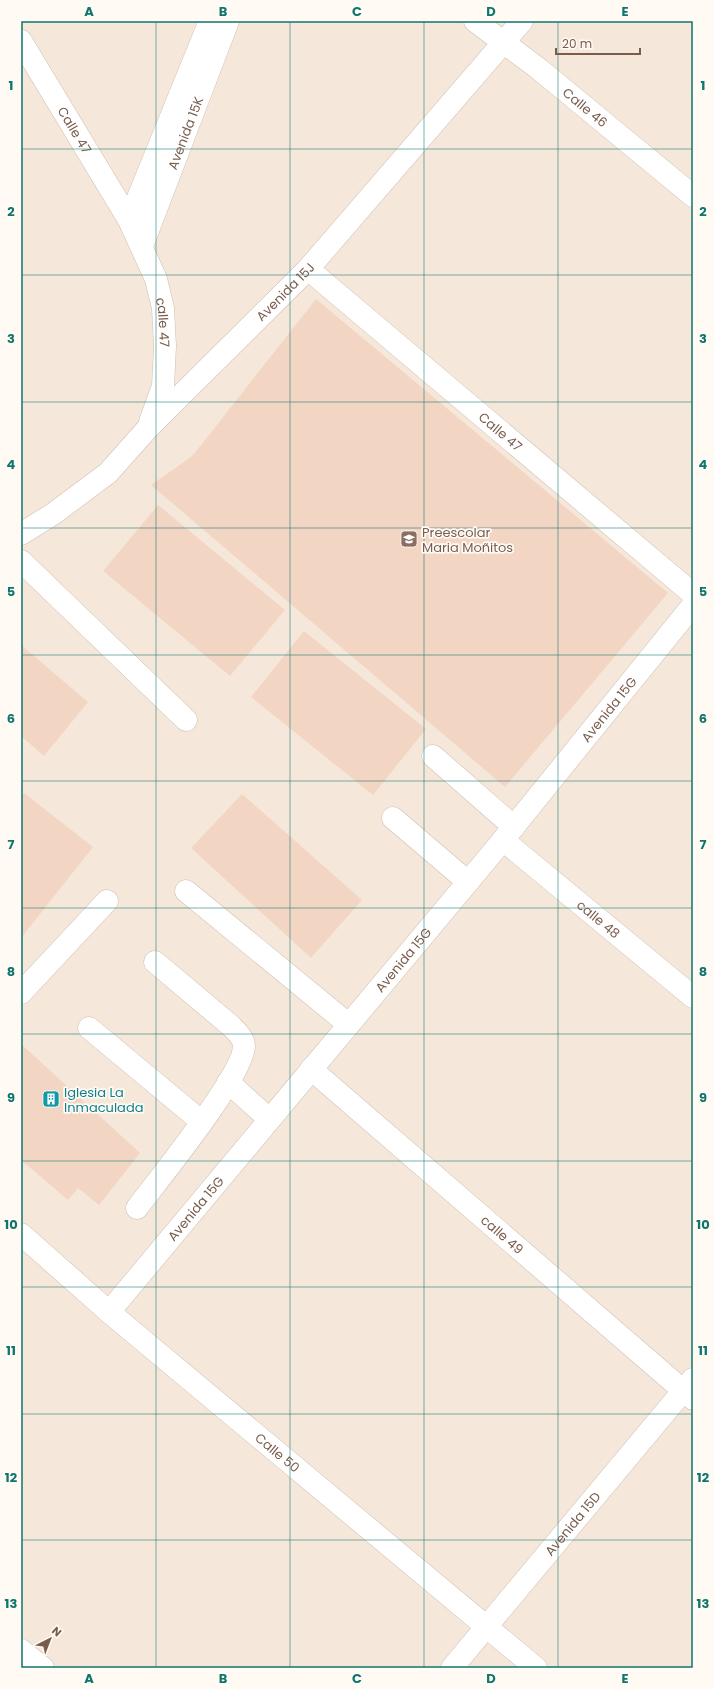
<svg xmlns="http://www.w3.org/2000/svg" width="714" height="1689" viewBox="0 0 714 1689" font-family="Poppins,sans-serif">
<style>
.residential{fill:#f5e8da}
.building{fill:#f3d5c3}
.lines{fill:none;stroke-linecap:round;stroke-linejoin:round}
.minor-casing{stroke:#d1beb0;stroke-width:23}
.minor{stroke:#fff;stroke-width:22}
.grid{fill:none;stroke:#0f766e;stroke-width:1;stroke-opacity:0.55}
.labels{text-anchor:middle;stroke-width:3.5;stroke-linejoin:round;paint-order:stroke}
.street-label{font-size:13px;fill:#7a5c4d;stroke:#fffaf3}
.education-label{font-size:13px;fill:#785e54;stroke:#fffaf3;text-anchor:start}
.culture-label{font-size:13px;fill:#0d838f;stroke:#fffaf3;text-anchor:start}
.neatline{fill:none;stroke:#0f766e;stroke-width:1.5}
.grid-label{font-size:13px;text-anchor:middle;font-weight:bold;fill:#0f766e}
</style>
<rect width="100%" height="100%" fill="#fdf6ec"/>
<rect class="residential" x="21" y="21" width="672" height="1647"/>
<g class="building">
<path d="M316,299l352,294 -163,194 -354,-302 40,-28 11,-13z"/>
<path d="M158,505l127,105 -55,66 -127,-105z"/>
<path d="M304,631l122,98 -53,66 -122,-98z"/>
<path d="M21,645l67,57 -44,54 -23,-20z"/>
<path d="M24,793l69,54 -72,91v-141z"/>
<path d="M242,794l120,106 -51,58 -120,-110z"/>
<path d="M21,1044l119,109 -41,52 -21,-17 -10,12 -47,-40z"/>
</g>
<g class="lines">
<g class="minor-casing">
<g id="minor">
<path id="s1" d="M475,21l64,48 154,127"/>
<path id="s2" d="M21,41l108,179 27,59 7,29 2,38 -2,40 -13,36"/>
<path d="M129,220l81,-199"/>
<path id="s3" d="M142,246l86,-225"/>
<path id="s4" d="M308,269l385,325"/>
<path id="s5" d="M21,534l32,-20 55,-41 40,-45 160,-159 214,-248"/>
<path d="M21,561l165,159"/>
<path d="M433,756l81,71"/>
<path d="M393,818l75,64"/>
<path id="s6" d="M503,840l190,157"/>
<path d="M186,891l162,133"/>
<path d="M21,993l86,-92"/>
<path d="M89,1028l113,94"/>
<path id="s7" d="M311,1069l382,330"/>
<path d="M228,1082l41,37"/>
<path d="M137,1208c21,-28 107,-133 107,-162 0,-8 -8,-15 -13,-20l-76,-64"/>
<path id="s8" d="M21,1234l88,78 427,356"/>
<path id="s9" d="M109,1312l394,-472 190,-235"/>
<path d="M21,1650l22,18"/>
<path id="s10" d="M452,1668l241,-289"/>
</g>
</g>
<use href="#minor" class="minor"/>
</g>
<path class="grid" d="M156,21v1647M290,21v1647M424,21v1647M558,21v1647M21,149h672M21,275h672M21,402h672M21,528h672M21,655h672M21,781h672M21,908h672M21,1034h672M21,1161h672M21,1287h672M21,1414h672M21,1540h672"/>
<defs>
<g id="school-square" transform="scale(0.9)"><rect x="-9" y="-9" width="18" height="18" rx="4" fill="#8d6e63" stroke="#fffaf3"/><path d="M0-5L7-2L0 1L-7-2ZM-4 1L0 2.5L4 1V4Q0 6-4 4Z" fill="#fff"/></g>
<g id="building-square" transform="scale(0.9)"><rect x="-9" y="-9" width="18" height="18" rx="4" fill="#0f9aa8" stroke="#fffaf3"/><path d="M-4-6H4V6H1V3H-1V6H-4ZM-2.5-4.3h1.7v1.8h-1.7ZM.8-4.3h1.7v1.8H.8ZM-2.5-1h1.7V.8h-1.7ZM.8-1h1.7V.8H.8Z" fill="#fff"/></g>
</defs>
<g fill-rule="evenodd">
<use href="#school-square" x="409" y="539"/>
<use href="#building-square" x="51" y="1099"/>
</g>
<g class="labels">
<g class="street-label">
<text dy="5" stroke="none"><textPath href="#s1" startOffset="140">Calle 46</textPath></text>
<text dy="5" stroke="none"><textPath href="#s2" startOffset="104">Calle 47</textPath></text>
<text dy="5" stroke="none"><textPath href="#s3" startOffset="121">Avenida 15K</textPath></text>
<text dy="5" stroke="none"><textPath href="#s5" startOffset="360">Avenida 15J</textPath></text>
<text dy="5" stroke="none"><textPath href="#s2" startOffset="318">calle 47</textPath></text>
<text dy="5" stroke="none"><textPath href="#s4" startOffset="252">Calle 47</textPath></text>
<text dy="5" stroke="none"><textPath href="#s9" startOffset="783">Avenida 15G</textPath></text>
<text dy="5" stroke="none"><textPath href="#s6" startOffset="124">calle 48</textPath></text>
<text dy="5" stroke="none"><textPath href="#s9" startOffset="459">Avenida 15G</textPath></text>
<text dy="5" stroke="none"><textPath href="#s9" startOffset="135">Avenida 15G</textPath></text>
<text dy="5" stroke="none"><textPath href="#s7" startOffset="253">calle 49</textPath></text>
<text dy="5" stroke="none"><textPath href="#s8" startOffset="337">Calle 50</textPath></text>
<text dy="5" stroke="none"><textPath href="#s10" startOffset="188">Avenida 15D</textPath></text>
</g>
<g class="education-label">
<text x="422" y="537">Preescolar<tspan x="422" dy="15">Maria Moñitos</tspan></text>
</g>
<g class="culture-label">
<text x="64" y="1097">Iglesia La<tspan x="64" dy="15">Inmaculada</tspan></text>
</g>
</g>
<rect width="714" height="1689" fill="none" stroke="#fffaf3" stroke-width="44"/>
<g transform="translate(50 1639) rotate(42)" stroke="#fffaf3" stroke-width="3" paint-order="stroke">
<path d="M0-3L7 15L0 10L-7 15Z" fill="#7a5c4d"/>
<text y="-6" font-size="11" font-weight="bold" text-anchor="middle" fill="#7a5c4d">N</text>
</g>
<path d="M556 48v6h84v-6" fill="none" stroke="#7a5c4d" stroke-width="2"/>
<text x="562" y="48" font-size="12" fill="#7a5c4d" stroke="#fffaf3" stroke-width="3" paint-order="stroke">20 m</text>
<rect x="22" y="22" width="670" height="1645" class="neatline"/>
<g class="grid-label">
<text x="89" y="16">A</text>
<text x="223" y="16">B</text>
<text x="357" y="16">C</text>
<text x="491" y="16">D</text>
<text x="625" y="16">E</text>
<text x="11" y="90">1</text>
<text x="703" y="90">1</text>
<text x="11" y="216">2</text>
<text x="703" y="216">2</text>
<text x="11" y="343">3</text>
<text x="703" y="343">3</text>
<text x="11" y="469">4</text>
<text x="703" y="469">4</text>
<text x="11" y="596">5</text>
<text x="703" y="596">5</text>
<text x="11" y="723">6</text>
<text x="703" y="723">6</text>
<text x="11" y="849">7</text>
<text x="703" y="849">7</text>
<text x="11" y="976">8</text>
<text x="703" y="976">8</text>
<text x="11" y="1102">9</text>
<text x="703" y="1102">9</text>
<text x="11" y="1229">10</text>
<text x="703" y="1229">10</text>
<text x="11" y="1355">11</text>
<text x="703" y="1355">11</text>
<text x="11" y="1482">12</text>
<text x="703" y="1482">12</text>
<text x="11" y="1608">13</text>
<text x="703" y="1608">13</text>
<text x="89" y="1683">A</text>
<text x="223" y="1683">B</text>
<text x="357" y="1683">C</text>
<text x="491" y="1683">D</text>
<text x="625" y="1683">E</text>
</g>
</svg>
